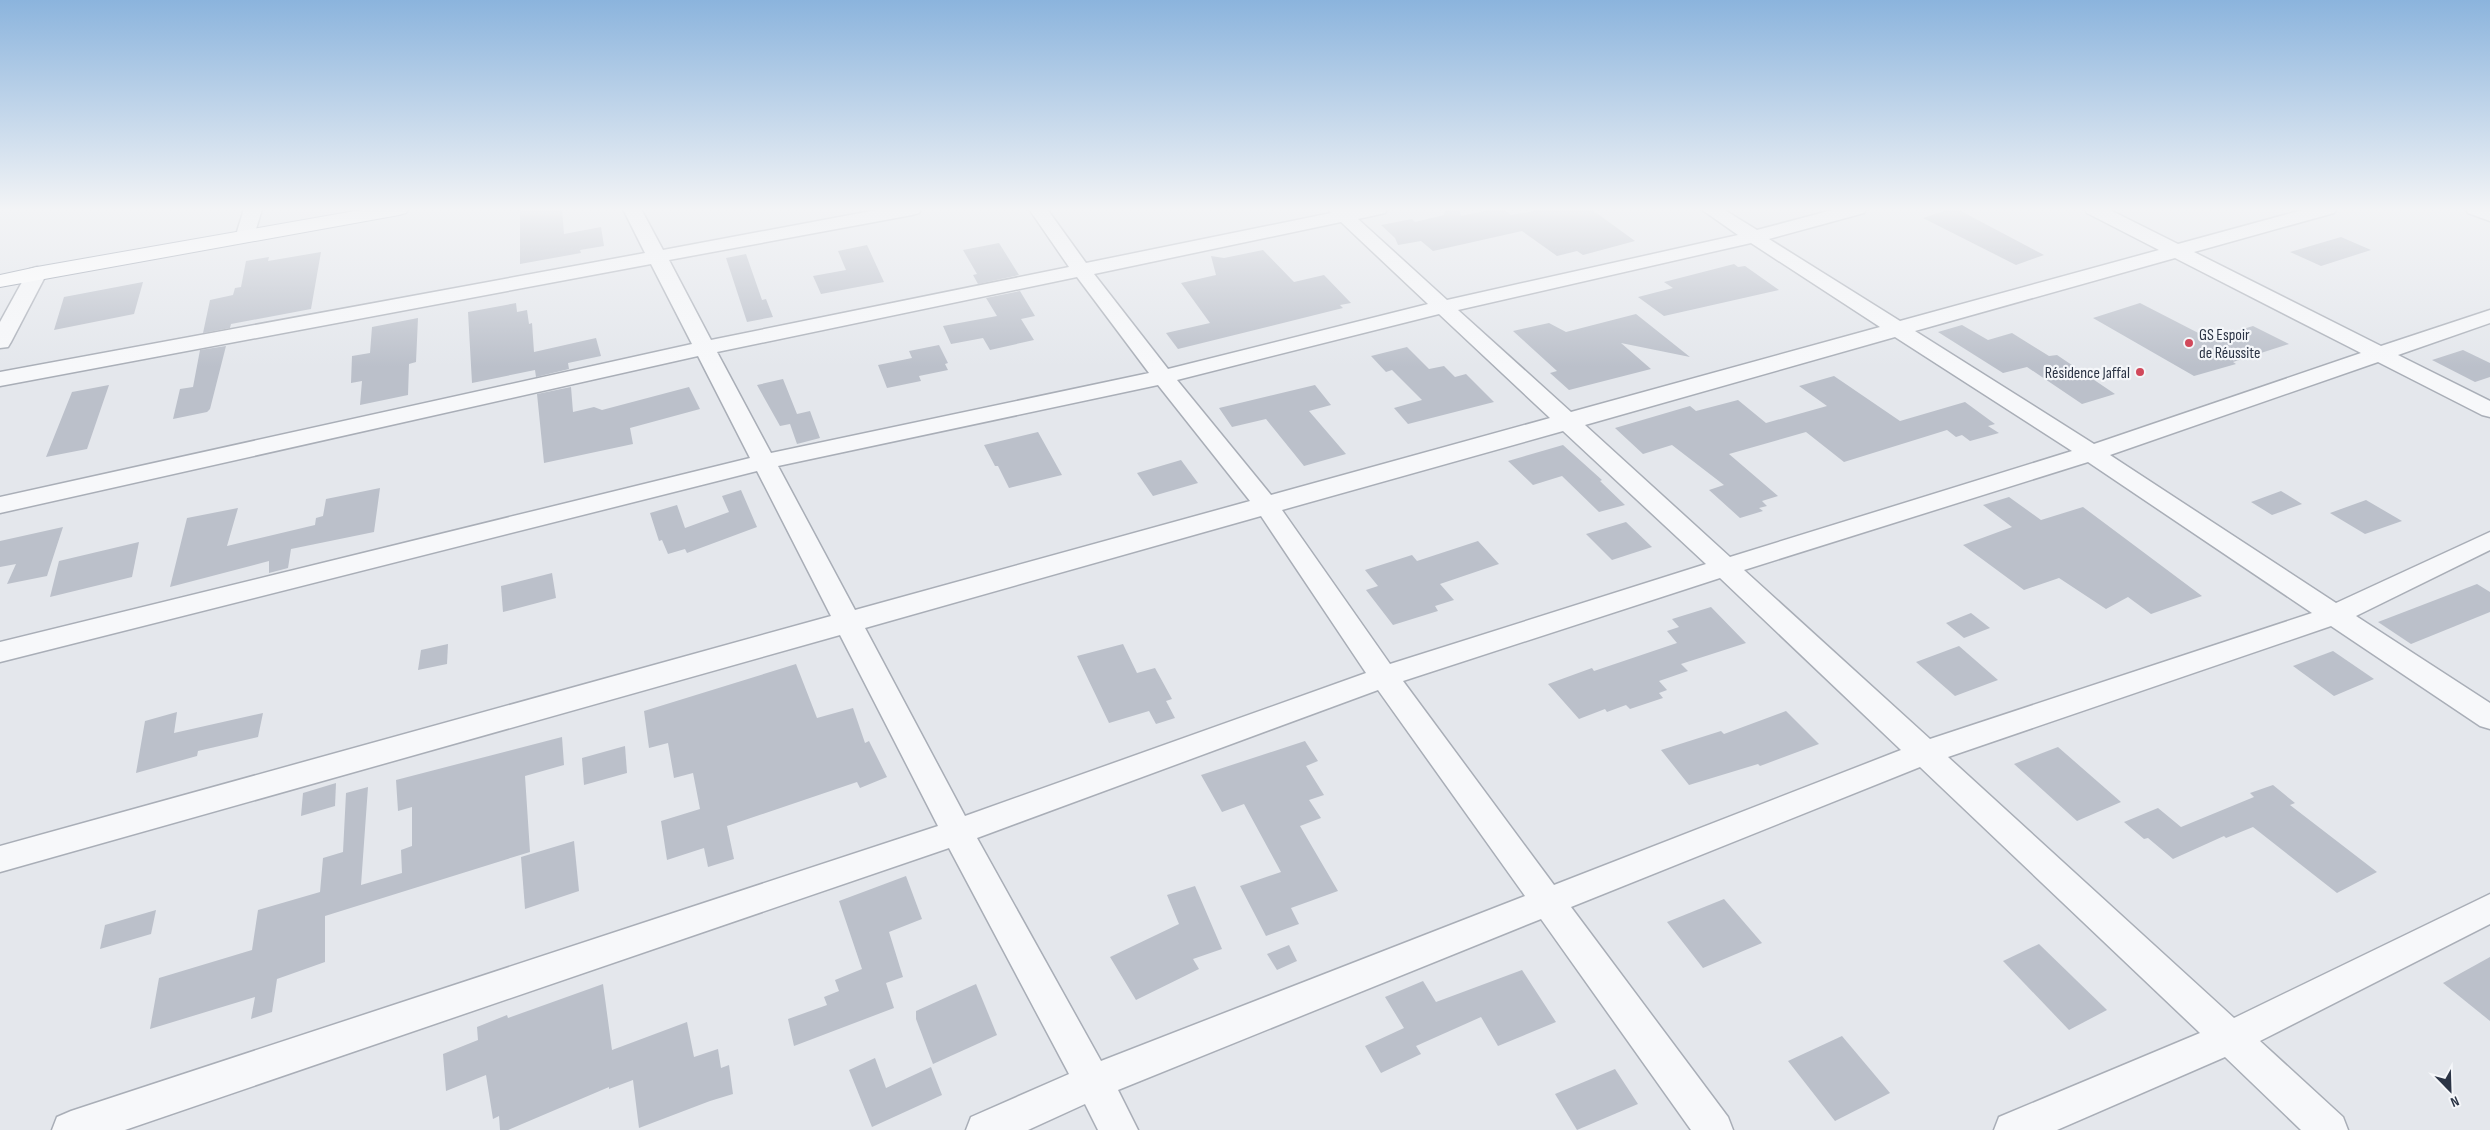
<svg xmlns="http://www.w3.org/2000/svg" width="2490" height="1130" viewBox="0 0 2490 1130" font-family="'Sofia Sans Condensed',sans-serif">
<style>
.building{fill:#bbc0ca}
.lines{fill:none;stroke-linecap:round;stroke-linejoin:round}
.minor-casing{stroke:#a9aeb7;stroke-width:3}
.trunk-casing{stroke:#8b94a3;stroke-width:2}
.minor{fill:#f7f8fa;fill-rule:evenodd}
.trunk{fill:#fff;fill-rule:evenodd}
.poi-dot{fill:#d1495b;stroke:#f4f6f9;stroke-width:2}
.labels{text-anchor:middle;stroke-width:4.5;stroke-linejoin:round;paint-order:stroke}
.poi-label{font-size:16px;fill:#2b3445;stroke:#f4f6f9;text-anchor:start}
</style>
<rect width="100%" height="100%" fill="#e4e7ec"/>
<g class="building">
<path d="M520,209h42l2,25 37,-7 3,19 -24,4 1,3 -61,11z"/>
<path d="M1446,209h13l2,7 33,-7h9l8,6 35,-6h45l44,32 -52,14 -6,-4 -20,5 -35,-25 -89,20 -12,-10 -23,4 -3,-7 -14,-13 31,-6 3,3 29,-7z"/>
<path d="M1950,209h7l87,46 -28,10 -93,-47z"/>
<path d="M2341,237l30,13 -50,16 -31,-14z"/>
<path d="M999,243l20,32 -41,9 -5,-9 4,-1 -14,-24z"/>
<path d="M867,245l17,37 -63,12 -8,-18 33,-6 -8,-19z"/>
<path d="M1263,250l31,32 30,-7 27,28 -11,2 3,3 -165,41 -12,-16 44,-10 -29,-40 35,-8 -5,-19 13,2z"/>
<path d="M321,252l-10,57 -80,15 -1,4 -27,5 7,-33 23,-5 2,-7 6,-1 5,-26 23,-4 -1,4z"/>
<path d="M746,254l16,46 4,-1 7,18 -26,5 -21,-64z"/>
<path d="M1734,264l4,3 7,-1 34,24 -115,26 -26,-19 35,-9 -9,-6z"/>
<path d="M143,282l-9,32 -80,16 10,-33z"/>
<path d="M1020,291l15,25 -14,3 13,21 -44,10 -7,-12 -32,6 -8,-18 54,-10 -11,-18z"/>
<path d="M516,303l1,9 10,-2 2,14 3,-1 2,29 62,-14 5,18 -33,7 1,6 -33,8 -1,-7 -63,13 -4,-71z"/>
<path d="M2140,303l70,36 43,-13 36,18 -56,18 3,2 -42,12 -101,-58z"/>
<path d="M1636,314l54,43 -69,-14 30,26 -82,21 -19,-17 7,-2 -44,-40 36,-8 17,9z"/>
<path d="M418,318l-2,44 -7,2 -1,31 -48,10 2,-24 -11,2 1,-27 18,-3 2,-26z"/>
<path d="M1962,325l26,15 24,-7 37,23 8,-1 58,39 -33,10 -55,-37 -24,6 -65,-41z"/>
<path d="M939,345l9,18 -3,1 3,6 -29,6 2,5 -34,7 -9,-23 34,-7 -3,-7z"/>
<path d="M226,346l-16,63 -3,3 -34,7 7,-30 13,-2 7,-37z"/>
<path d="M1407,347l22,22 15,-3 11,11 11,-3 28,28 -86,22 -14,-16 28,-8 -30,-30 -6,2 -15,-16z"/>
<path d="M2463,350l27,13v14l-15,5 -43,-22z"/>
<path d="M1834,376l66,45 65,-19 30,22 -7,2 11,7 -29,8 -8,-6 -6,2 -9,-7 -103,32 -38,-30 -77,22 49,42 -16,5 5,5 -8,2 4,3 -23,7 -31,-28 15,-5 -52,-40 -29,9 -28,-26 75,-22 6,5 42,-11 28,23 61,-17 -28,-20z"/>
<path d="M783,379l14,35 13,-3 10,27 -23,6 -7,-20 -10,2 -23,-41z"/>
<path d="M109,385l-22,64 -41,8 26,-65z"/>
<path d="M1315,385l16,20 -22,6 37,43 -42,12 -38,-47 -34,8 -13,-19z"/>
<path d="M571,387l2,25 21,-5 8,3 87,-23 11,22 -70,19 3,16 -89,19 -7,-69z"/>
<path d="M1038,432l24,43 -53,13 -11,-22h-3l-11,-21z"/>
<path d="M1563,445l39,35 -2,1 25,24 -26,7 -37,-36 -29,9 -25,-24z"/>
<path d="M1181,460l17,23 -45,13 -16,-23z"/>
<path d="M380,488l-6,44 -83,17 -3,19 -19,5v-12l-99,26 17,-69 51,-10 -11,38 88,-21 1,-7 7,-2 3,-17z"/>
<path d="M741,490l16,37 -70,26 -2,-4 -17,5 -6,-14 -3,1 -9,-28 27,-8 8,23 44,-16 -7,-16z"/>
<path d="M2281,491l21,13 -30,11 -21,-13z"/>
<path d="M2009,497l32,23 42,-13 119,89 -51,18 -23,-17 -22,12 -47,-31 -35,12 -61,-45 49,-18 -29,-22z"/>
<path d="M2366,500l36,21 -37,13 -35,-21z"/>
<path d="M1626,522l26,25 -40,13 -26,-26z"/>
<path d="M63,527l-16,49 -40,8 9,-20 -16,3v-26z"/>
<path d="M1478,541l21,23 -59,20 14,16 -19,6 3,5 -45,14 -27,-35 12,-4 -13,-16 47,-15 5,6z"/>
<path d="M139,542l-7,35 -82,20 9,-36z"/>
<path d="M552,573l4,25 -53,14 -2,-26z"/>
<path d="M2477,584l13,8v20l-79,32 -33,-22z"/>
<path d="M1711,607l35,36 -65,21 7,7 -29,10 8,9 -8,3 4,5 -33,11 -4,-4 -19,7 -2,-3 -26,10 -31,-35 44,-16 2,3 83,-28 -10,-12 12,-4 -7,-8z"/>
<path d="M1971,613l19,15 -26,10 -18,-15z"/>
<path d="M448,644l-1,20 -29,6 3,-20z"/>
<path d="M1123,644l14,29 18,-5 17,31 -6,2 9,17 -19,6 -7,-13 -40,12 -32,-67z"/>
<path d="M1959,646l39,34 -43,16 -39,-34z"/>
<path d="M2333,651l41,28 -40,17 -41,-30z"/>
<path d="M796,664l21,54 36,-10 12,35 4,-2 18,36 -27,11 -3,-6 -130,44 7,33 -26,8 -4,-19 -37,12 -6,-39 39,-12 -7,-36 -19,5 -6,-35 -19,5 -5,-37z"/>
<path d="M1786,711l33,33 -59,22 -2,-2 -69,21 -28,-35 60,-19 3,3z"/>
<path d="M177,712l-3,21 89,-20 -5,24 -60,14 -1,5 -61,17 9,-52z"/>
<path d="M562,737l2,28 -39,11 5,76 -205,64v46l-48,17 -5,33 -21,7 4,-22 -105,32 9,-51 93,-28 6,-40 62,-18 3,-34 20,-6 3,-59 22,-6 -7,98 41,-12 -1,-23 11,-4v-39l-14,4 -2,-31z"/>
<path d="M1305,741l13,20 -12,5 18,29 -15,5 12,18 -21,8 38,65 -47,17 8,16 -33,12 -26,-50 41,-14 -37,-68 -22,8 -21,-37z"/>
<path d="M625,746l2,27 -43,12 -2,-27z"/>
<path d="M2058,747l63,55 -44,19 -63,-57z"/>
<path d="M336,783l-1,23 -34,10 2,-23z"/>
<path d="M2273,785l22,18 -5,2 87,67 -40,21 -84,-66 -27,11 -2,-2 -51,23 -25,-21 -4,1 -20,-17 34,-14 23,19 73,-30 -4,-4z"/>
<path d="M574,841l5,50 -54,18 -4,-52z"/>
<path d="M906,876l16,43 -33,13 14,45 -17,6 8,25 -100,38 -6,-27 39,-14 -3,-8 15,-6 -4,-11 27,-11 -23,-68z"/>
<path d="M1195,886l27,63 -29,10 6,10 -63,31 -26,-43 69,-33 -12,-29z"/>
<path d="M1724,899l38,44 -59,25 -36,-46z"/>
<path d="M156,910l-5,24 -51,15 5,-24z"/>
<path d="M2039,944l68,66 -38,20 -66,-69z"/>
<path d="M1289,945l8,16 -20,9 -10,-16z"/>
<path d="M2490,957v64l-47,-38z"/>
<path d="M1522,970l34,52 -58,24 -17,-29 -65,29 5,8 -40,19 -16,-27 39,-18 -19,-31 38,-16 13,21z"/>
<path d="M603,984l9,66 75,-28 7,35 24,-8 3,19 8,-3 4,29 -23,7 -71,27 -6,-48 -24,9v-2l-101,43h-8l-1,-14 -6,3 -7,-44 -40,16 -3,-37 35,-14 -1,-13 30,-12 1,3z"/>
<path d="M976,984l21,51 -64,29 -17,-45v-8z"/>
<path d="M1842,1036l48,57 -55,28 -47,-60z"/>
<path d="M875,1058l11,30 45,-21 11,28 -70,32 -23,-57z"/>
<path d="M1615,1069l23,35 -61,26 -22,-36z"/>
</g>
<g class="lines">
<g class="minor-casing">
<g id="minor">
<path d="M244,209h18l-9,30h-14l-3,-4z"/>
<path d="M623,209h18l22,41 219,-41h39l-2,4 -7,2 -243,45 42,80 358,-73 -40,-58h18l39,54 245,-50 -3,-4h59l-2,4 -27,6 89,81 291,-65 -37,-26h22l34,21 79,-21h30l-2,4 -95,26 131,82 259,-71 -72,-37 -2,-4h23l70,35 128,-35h30l-2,4 -140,39 187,94 109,-36v13l-92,32 92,46v16l-8,-2 -104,-53 -268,93 226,148 154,-71v18l-134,66 134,87v26l-10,-3 -149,-100 -383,131 286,261 256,-124v30l-230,117 83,76 5,13h-47l-76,-73 -168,73h-63l5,-13 201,-84 -280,-266 -349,140 157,210 5,13h-42l-150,-211 -423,171 20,40h-40l-13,-26 -57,26h-62l5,-13 98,-43 -120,-226 -824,282h-73l5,-13 14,-6 867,-285 -98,-191 -840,237v-26l831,-230 -74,-145 -757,191v-20l750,-184 -52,-102 -698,157v-16l692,-153 -41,-80 -651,122v-14l645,-119zM1341,222l87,82 -260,65 -74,-95zM1751,243l129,84 -309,85 -113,-102zM2175,258l186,95 -267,91 -179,-113zM1077,277l72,96 -378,80 -54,-101zM1439,314l111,104 -279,77 -94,-115zM1895,337l177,114 -342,106 -145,-132zM1158,385l92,116 -395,109 -77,-144zM1563,431l143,133 -316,100 -108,-154zM2088,462l224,151 -382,126 -186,-169zM1261,516l105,157 -401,143 -100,-188zM1720,578l181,172 -347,135 -151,-204zM1378,690l147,206 -424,165 -124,-223z"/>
<path d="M2466,209h24v12l-22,-8z"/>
<path d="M37,267l7,2 3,4 -36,69 -3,5 -8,1v-26l27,-49 3,-4z"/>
</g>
</g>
<g class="trunk-casing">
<path id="trunk" d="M366,209h43l-3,4 -7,2 -399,72v-12l37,-8z"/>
</g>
<use href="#minor" class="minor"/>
<use href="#trunk" class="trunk"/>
</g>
<linearGradient id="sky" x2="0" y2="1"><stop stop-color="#8bb4dd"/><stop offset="0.57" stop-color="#f3f4f6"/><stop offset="1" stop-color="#f3f4f6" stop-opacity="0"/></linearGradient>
<rect width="2490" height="367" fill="url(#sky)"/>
<g class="poi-dot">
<circle cx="2189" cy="343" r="5"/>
<circle cx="2140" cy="372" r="5"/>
</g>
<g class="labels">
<g class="poi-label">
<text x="2199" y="340">GS Espoir<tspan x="2199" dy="18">de Réussite</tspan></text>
<text x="2130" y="378" text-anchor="end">Résidence Jaffal</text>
</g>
</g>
<g transform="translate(2450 1090) rotate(157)" stroke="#f4f6f9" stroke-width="4" paint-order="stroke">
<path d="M0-4L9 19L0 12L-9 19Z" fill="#2b3445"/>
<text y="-8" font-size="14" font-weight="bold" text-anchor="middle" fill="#2b3445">N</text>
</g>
</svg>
